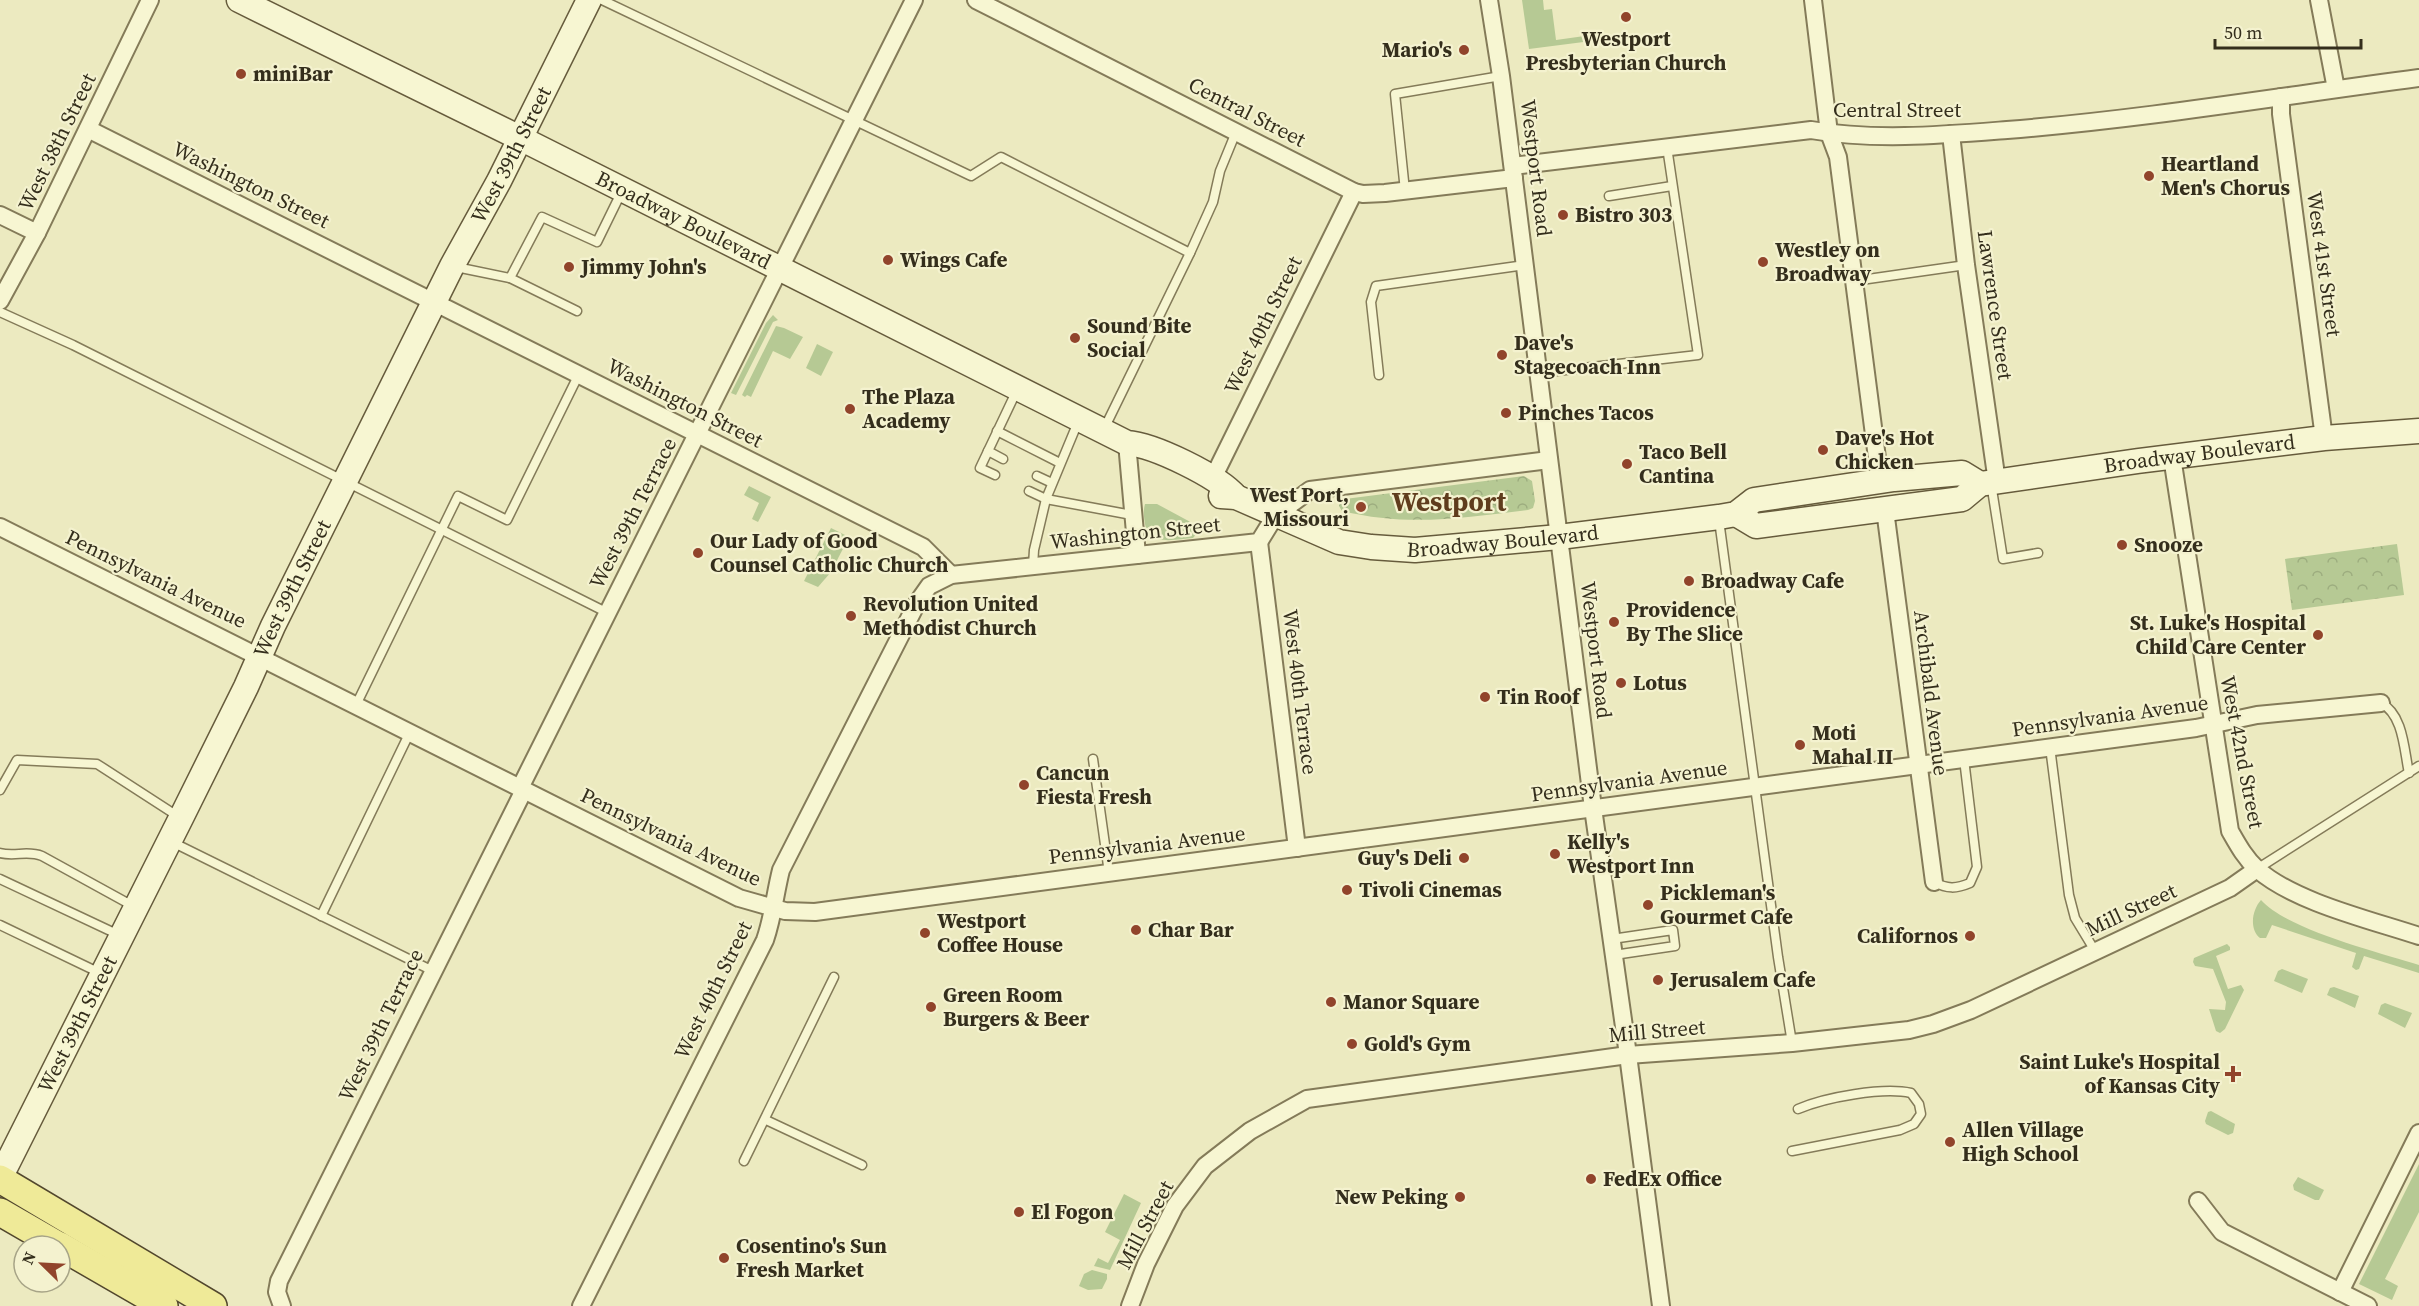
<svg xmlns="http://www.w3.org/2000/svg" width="2419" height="1306" viewBox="0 0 2419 1306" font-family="'Source Serif 4',serif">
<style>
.grass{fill:#b6c994}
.park{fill:url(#park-crowns)}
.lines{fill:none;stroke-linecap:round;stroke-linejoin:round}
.lane-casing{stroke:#847b59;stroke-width:11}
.street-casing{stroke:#847b59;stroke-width:20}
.secondary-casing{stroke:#665b3c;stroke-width:27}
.primary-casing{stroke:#52472d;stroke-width:30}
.lane{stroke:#f7f6d2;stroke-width:8}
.street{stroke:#f7f6d2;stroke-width:16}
.secondary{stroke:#f7f6d2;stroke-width:24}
.primary{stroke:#efea98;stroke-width:27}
.poi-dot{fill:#91442b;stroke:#f4f2cf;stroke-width:2}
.labels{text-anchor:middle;stroke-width:4.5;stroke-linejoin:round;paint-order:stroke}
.poi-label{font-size:21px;font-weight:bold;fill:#342e1c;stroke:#f4f2cf;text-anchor:start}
.street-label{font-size:21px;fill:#342e1c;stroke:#f4f2cf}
.district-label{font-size:27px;font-weight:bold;fill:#5f3c1d;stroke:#f4f2cf}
</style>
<defs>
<pattern id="park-crowns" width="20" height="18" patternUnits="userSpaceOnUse" patternTransform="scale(1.5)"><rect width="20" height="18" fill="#b6c994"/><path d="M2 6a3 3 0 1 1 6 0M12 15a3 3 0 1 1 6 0" fill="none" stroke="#9dad7f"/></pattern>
</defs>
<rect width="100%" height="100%" fill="#eceac0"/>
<g class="grass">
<path d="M1522,0h21l1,10 8,-1 4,31 50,-7 1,6 -78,10z"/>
<path d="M773,315l5,5 -5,2 -37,73 -5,-2 35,-70z"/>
<path d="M776,326l8,2 19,9 -13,22 -17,-8 -22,46 -4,-2 -2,2 -3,-2z"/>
<path d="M817,344l16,8 -12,24 -15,-8z"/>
<path d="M749,486l22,11 -13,25 -6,-3 7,-16 -15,-8z"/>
<path d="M1145,504h12l39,21 2,7 -5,6c-17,1 -44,9 -48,-14 -1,-7 -2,-13 0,-20z"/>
<path d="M831,528l18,9 -18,35 -13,15 -14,-6z"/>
<path d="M2261,900c27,30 118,52 158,65v8l-55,-17 -5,13 -3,1 -4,-3 4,-14 -84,-28 -6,13h-6c-11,-9 -8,-28 1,-38z"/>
<path d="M2227,944l3,3v3l-14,6 12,33 13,-4 3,5 -19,39 -5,4 -4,-2 -7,-22 16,1 1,-8 -13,-33 -18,-3 -2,-4 1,-4z"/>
<path d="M2282,969l26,10 -6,14 -28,-12 4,-10z"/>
<path d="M2334,987l25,9 -4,12 -28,-13 3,-7z"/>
<path d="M2385,1003l27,10 -7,15 -27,-14 3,-9z"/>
<path d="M2211,1111l24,13 -2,9 -5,2 -22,-11 -1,-3 3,-9z"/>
<path d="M2419,1164v48l-34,67 13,7 -6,14 -33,-16z"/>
<path d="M2298,1177l26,13 -5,10h-4l-21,-10 -1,-5z"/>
<path d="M1124,1194l17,9 -31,67 -16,-4 4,-8 10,5 12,-23 -15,-8z"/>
<path d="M1092,1270l15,4v5l-5,10 -14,1 -9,-4 5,-12z"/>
</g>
<g class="park">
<path d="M1524,476l8,5 3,20 -2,7 -5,2c-66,8 -120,17 -186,1l-3,-5 1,-4 5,-3z"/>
<path d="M2397,544l7,51 -112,15 -7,-51z"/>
</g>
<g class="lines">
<g class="lane-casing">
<g id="lane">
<path d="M602,0l369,176 30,-19 189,96"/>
<path d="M1405,191l-10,-97 106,-18"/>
<path d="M1609,196l63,-10"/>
<path d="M456,267l54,11"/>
<path d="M1854,281l112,-16"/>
<path d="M577,311l-67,-33 32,-61 55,25 25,-51"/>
<path d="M0,312l73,33 535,268"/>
<path d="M1539,373l159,-18 -31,-208"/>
<path d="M1379,375l-8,-73 5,-16 149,-21"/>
<path d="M1104,429l86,-176 23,-51 7,-31 16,-39"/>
<path d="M997,431l63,32"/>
<path d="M988,451l15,8"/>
<path d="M995,475l-15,-7 37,-78"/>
<path d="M1037,476l15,7"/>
<path d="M1991,483l12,76 35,-6"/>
<path d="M1029,491l17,8 32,-77"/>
<path d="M1719,520l59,437 14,86"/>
<path d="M1033,566l1,-16 12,-51 86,16"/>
<path d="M2381,703c23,12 23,48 28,70"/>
<path d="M356,705l102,-209 49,24 72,-146"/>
<path d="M2050,747l19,148 6,23 20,33"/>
<path d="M1093,759l16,114"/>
<path d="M0,790l17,-30 80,4 82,53"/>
<path d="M170,841l263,130"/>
<path d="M0,853c15,4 27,-3 42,3l91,50"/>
<path d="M2257,869l162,-103"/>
<path d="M0,879l119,56"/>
<path d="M1934,882c13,7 22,7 36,1l7,-16 -13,-108"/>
<path d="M321,916l89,-184"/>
<path d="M0,925l100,48"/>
<path d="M1612,939l61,-9 2,16 -61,9"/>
<path d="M766,1120l96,45"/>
<path d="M1792,1151l108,-21 14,-6 7,-10 -2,-10 -8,-11c-28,-6 -85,4 -113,16"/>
<path d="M744,1161l90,-184"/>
</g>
</g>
<g class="street-casing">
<g id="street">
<path d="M976,0l378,192 9,2 22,-1 129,-15"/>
<path d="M1489,0l12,76 92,732 35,247 33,251"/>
<path d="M1813,0l16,133 9,24 42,324"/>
<path d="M2319,0l17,89"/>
<path d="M2281,97v17l43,324"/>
<path d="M88,129l835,418 28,28"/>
<path d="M1951,134l15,131 31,217"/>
<path d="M1513,166l298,-36c64,11 132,5 196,0 138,-11 275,-34 412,-52"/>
<path d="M0,215l37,18"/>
<path d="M0,301l37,-68 113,-233"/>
<path d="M1127,443l10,112"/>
<path d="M2172,457l58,374c8,14 15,27 27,38 37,33 114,51 162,67"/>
<path d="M1213,478l141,-286"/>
<path d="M1885,510l49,372"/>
<path d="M0,527l739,371 46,13 30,1 1381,-184 61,-13 124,-12"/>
<path d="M1259,542l38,306"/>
<path d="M520,788l394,-788"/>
<path d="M2198,1201l24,31 146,74"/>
<path d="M2340,1292l79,-159"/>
<path d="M282,1306l-5,-14 2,-11 245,-491"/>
<path d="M581,1306l184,-366c8,-23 10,-46 16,-70l136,-267 12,-17 22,-11 308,-33 16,-26 35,-26 239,-30"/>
<path d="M1130,1306l16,-42 29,-58 30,-40 45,-35 57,-32 321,-44 164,-12 117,-13 24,-6 38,-14 259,-122 27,-19"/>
</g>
</g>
<g class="secondary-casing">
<g id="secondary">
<path id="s1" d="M239,0l281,138 607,305c27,2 91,33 109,54"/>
<path id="s2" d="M1221,496l15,1 103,45 32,5 44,3 144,-13 160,-20 17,-3 18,-14 140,-21 68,-6 18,11"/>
<path id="s3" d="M1736,514l20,12 206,-27 18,-15 158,-23 186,-23 95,-7"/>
<path id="s4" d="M0,1178l181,-360 65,-131 27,-61 179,-360 47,-85 90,-181"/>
</g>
</g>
<g class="primary-casing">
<g id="primary">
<path d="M0,1179l213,127"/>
<path d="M0,1212l59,34"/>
<path d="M60,1246l104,60"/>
</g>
</g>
<use href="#lane" class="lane"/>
<use href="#street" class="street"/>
<use href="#secondary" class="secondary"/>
<use href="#primary" class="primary"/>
</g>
<g class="poi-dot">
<circle cx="1626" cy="17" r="6"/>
<circle cx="1464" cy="50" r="6"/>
<circle cx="241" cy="74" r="6"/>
<circle cx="2149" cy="176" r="6"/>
<circle cx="1563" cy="215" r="6"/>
<circle cx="888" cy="260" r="6"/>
<circle cx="1763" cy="262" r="6"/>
<circle cx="569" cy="267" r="6"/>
<circle cx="1075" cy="338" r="6"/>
<circle cx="1502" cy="355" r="6"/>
<circle cx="850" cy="409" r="6"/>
<circle cx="1506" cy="413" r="6"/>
<circle cx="1823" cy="450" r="6"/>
<circle cx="1627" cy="464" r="6"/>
<circle cx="1361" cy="507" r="6"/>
<circle cx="2122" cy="545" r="6"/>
<circle cx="698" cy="553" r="6"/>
<circle cx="1689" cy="581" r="6"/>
<circle cx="851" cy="616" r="6"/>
<circle cx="1614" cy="622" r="6"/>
<circle cx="2318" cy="635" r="6"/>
<circle cx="1621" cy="683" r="6"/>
<circle cx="1485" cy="697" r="6"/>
<circle cx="1800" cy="745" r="6"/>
<circle cx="1024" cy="785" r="6"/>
<circle cx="1555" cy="854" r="6"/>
<circle cx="1464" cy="858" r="6"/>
<circle cx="1347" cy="890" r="6"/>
<circle cx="1648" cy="905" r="6"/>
<circle cx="1136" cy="930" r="6"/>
<circle cx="925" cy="933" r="6"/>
<circle cx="1970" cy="936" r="6"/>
<circle cx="1658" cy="980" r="6"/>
<circle cx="1331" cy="1002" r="6"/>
<circle cx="931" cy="1007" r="6"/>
<circle cx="1352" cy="1044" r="6"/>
<path d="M2230 1065h6v6h6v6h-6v6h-6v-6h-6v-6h6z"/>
<circle cx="1950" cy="1142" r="6"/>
<circle cx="1591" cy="1179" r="6"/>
<circle cx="1460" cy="1197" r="6"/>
<circle cx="1019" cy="1212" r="6"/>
<circle cx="724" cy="1258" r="6"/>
</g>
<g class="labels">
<g class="poi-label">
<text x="1626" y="46" text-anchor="middle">Westport<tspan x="1626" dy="24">Presbyterian Church</tspan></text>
<text x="1452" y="57" text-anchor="end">Mario's</text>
<text x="253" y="81">miniBar</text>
<text x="2161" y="171">Heartland<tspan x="2161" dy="24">Men's Chorus</tspan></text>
<text x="1575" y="222">Bistro 303</text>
<text x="1775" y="257">Westley on<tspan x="1775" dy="24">Broadway</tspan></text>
<text x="900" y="267">Wings Cafe</text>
<text x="581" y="274">Jimmy John's</text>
<text x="1087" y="333">Sound Bite<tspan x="1087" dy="24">Social</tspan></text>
<text x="1514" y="350">Dave's<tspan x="1514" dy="24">Stagecoach Inn</tspan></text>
<text x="862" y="404">The Plaza<tspan x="862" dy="24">Academy</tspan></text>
<text x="1518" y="420">Pinches Tacos</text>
<text x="1835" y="445">Dave's Hot<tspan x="1835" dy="24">Chicken</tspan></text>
<text x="1639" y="459">Taco Bell<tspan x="1639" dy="24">Cantina</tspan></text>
<text x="1349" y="502" text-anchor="end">West Port,<tspan x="1349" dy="24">Missouri</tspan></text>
<text x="710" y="548">Our Lady of Good<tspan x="710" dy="24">Counsel Catholic Church</tspan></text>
<text x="2134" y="552">Snooze</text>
<text x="1701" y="588">Broadway Cafe</text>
<text x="863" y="611">Revolution United<tspan x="863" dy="24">Methodist Church</tspan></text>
<text x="1626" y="617">Providence<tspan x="1626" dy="24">By The Slice</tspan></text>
<text x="2306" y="630" text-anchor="end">St. Luke's Hospital<tspan x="2306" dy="24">Child Care Center</tspan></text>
<text x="1633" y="690">Lotus</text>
<text x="1497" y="704">Tin Roof</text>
<text x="1812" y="740">Moti<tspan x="1812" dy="24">Mahal II</tspan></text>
<text x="1036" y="780">Cancun<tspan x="1036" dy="24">Fiesta Fresh</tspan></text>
<text x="1567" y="849">Kelly's<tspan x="1567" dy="24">Westport Inn</tspan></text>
<text x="1452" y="865" text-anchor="end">Guy's Deli</text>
<text x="1359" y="897">Tivoli Cinemas</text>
<text x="1660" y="900">Pickleman's<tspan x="1660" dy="24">Gourmet Cafe</tspan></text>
<text x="937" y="928">Westport<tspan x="937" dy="24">Coffee House</tspan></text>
<text x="1148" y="937">Char Bar</text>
<text x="1958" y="943" text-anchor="end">Californos</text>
<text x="1670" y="987">Jerusalem Cafe</text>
<text x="943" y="1002">Green Room<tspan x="943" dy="24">Burgers &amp; Beer</tspan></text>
<text x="1343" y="1009">Manor Square</text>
<text x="1364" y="1051">Gold's Gym</text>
<text x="2220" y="1069" text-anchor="end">Saint Luke's Hospital<tspan x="2220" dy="24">of Kansas City</tspan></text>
<text x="1962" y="1137">Allen Village<tspan x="1962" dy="24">High School</tspan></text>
<text x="1603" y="1186">FedEx Office</text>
<text x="1448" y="1204" text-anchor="end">New Peking</text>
<text x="1031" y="1219">El Fogon</text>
<text x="736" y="1253">Cosentino's Sun<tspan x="736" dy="24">Fresh Market</tspan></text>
</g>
<g class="street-label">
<text x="1897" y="117">Central Street</text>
<text transform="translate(1247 112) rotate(27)" y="7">Central Street</text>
<text transform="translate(57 142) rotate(-64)" y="7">West 38th Street</text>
<text dy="7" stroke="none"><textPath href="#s4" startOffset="1144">West 39th Street</textPath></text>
<text transform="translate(1536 168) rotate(83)" y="7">Westport Road</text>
<text transform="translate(251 185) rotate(26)" y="7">Washington Street</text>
<text dy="7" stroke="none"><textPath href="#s1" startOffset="496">Broadway Boulevard</textPath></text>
<text transform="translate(2324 264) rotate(82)" y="7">West 41st Street</text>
<text transform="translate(1995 305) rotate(82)" y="7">Lawrence Street</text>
<text transform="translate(1263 325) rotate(-64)" y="7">West 40th Street</text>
<text transform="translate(685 403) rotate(27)" y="7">Washington Street</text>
<text dy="7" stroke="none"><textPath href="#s3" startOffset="476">Broadway Boulevard</textPath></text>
<text transform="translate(633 513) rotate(-63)" y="7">West 39th Terrace</text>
<text transform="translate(1135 533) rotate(-6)" y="7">Washington Street</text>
<text dy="7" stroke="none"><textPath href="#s2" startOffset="292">Broadway Boulevard</textPath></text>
<text transform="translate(156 579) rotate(26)" y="7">Pennsylvania Avenue</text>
<text dy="7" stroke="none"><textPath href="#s4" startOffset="658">West 39th Street</textPath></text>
<text transform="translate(1596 650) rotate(83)" y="7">Westport Road</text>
<text transform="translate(1300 692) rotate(83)" y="7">West 40th Terrace</text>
<text transform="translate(1931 693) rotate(83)" y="7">Archibald Avenue</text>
<text transform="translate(2110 716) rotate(-8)" y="7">Pennsylvania Avenue</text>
<text transform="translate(2242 752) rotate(79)" y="7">West 42nd Street</text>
<text transform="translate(1629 781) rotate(-8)" y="7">Pennsylvania Avenue</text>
<text transform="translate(671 837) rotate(26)" y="7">Pennsylvania Avenue</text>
<text transform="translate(1147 845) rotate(-7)" y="7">Pennsylvania Avenue</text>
<text transform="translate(2131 910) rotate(-25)" y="7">Mill Street</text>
<text transform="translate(713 990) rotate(-64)" y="7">West 40th Street</text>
<text dy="7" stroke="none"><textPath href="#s4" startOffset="172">West 39th Street</textPath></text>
<text transform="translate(381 1025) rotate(-64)" y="7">West 39th Terrace</text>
<text transform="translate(1657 1031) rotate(-5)" y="7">Mill Street</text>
<text transform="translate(1145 1225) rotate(-62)" y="7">Mill Street</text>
</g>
<g class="district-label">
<text x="1449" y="511">Westport</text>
</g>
</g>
<g transform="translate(42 1264) rotate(294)"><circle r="28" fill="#f4f2cf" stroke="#a7a487" stroke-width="1.5"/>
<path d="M0-4.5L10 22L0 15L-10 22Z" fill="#91442b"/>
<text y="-9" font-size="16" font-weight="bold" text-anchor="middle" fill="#342e1c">N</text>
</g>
<path d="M2215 39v9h146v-9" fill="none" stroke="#342e1c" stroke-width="3"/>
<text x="2224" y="39" font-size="18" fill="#342e1c" stroke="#f4f2cf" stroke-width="4.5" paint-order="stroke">50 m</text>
</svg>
